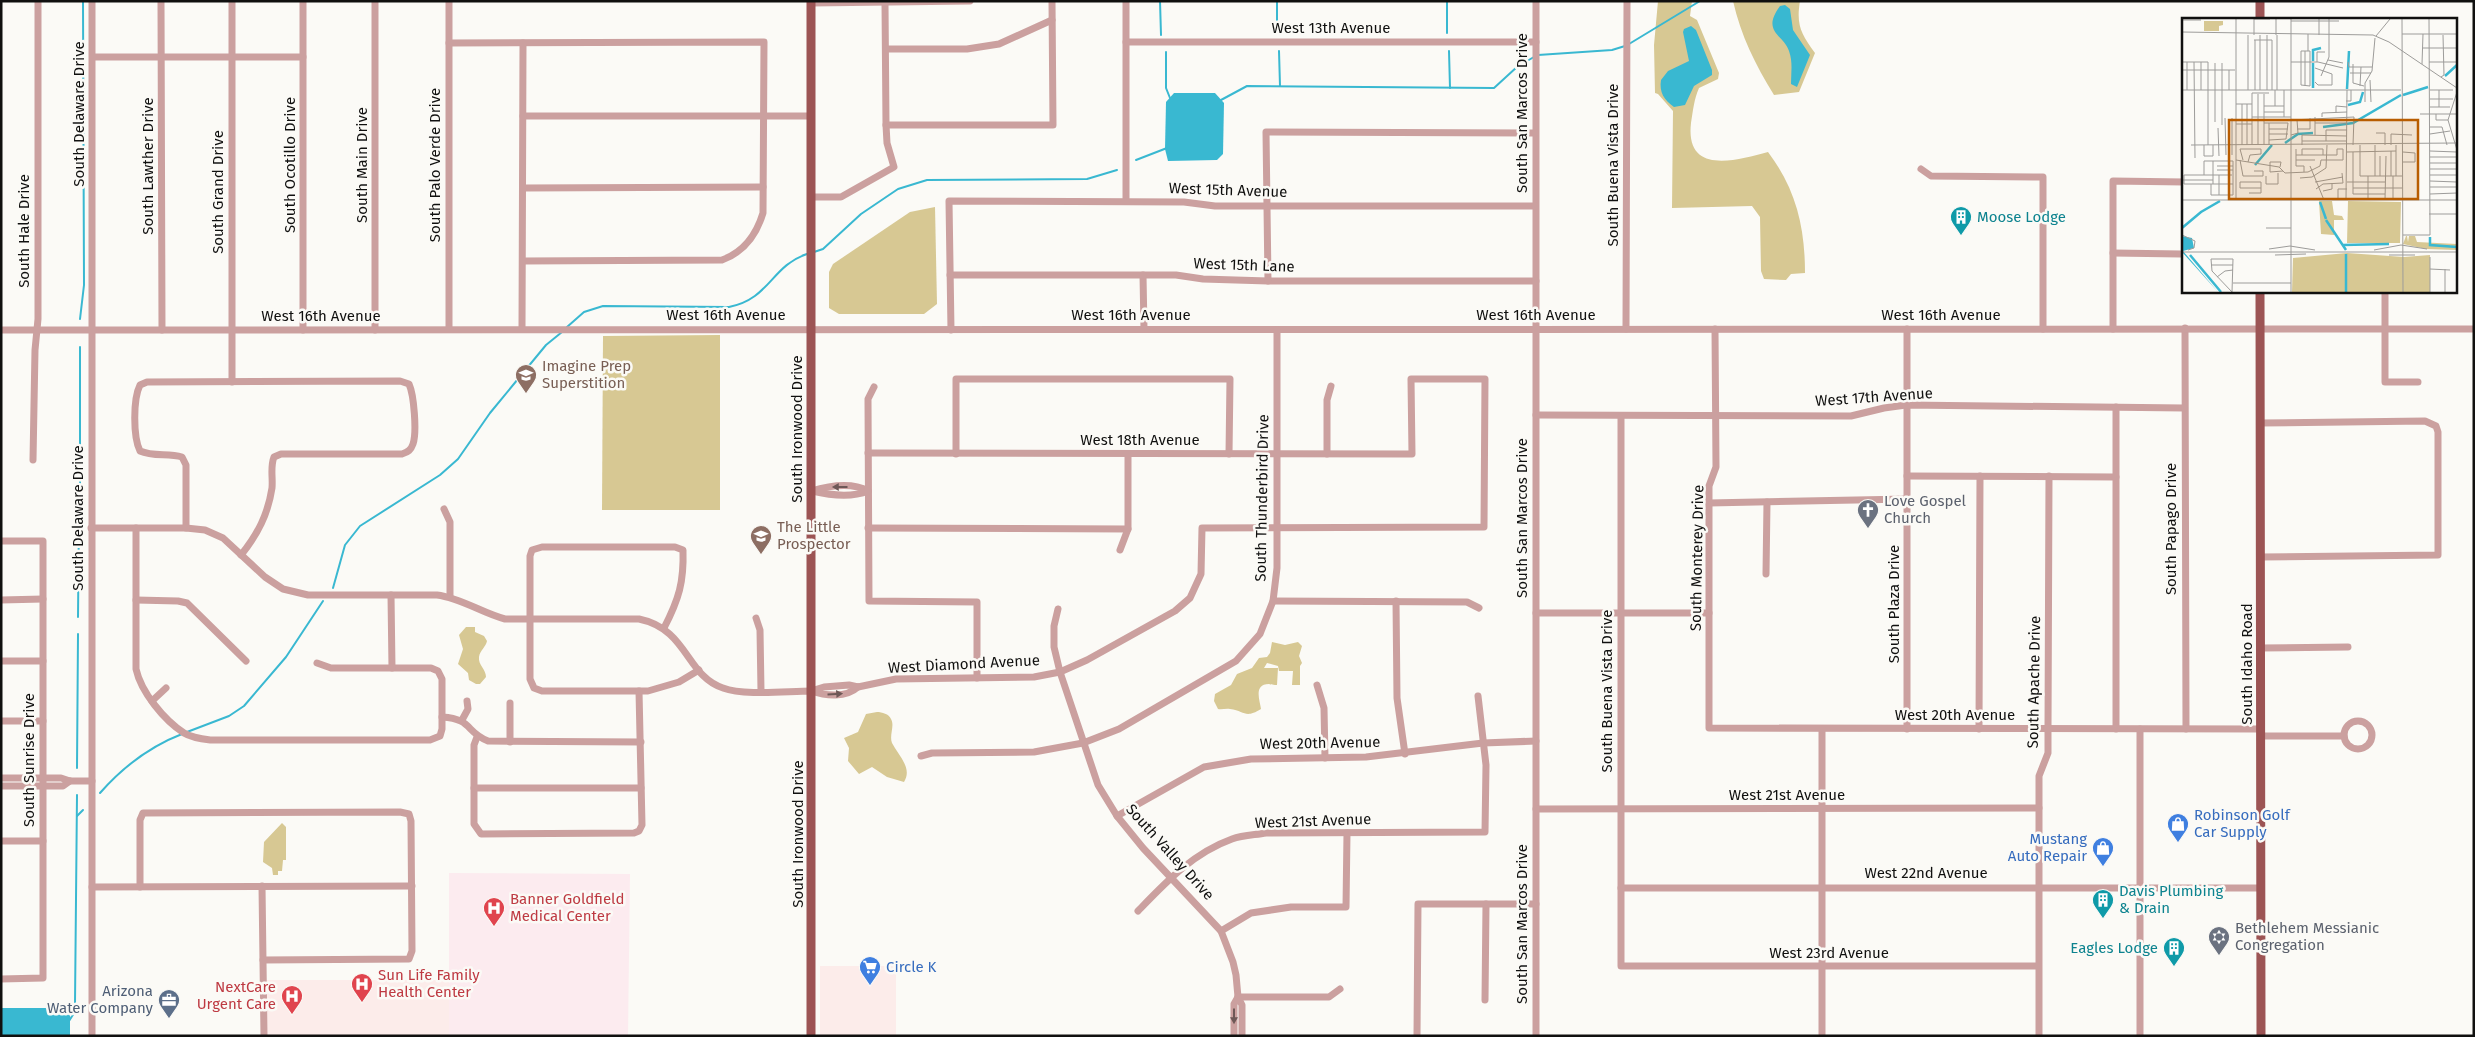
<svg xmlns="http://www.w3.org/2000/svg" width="2475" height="1037" viewBox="0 0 2475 1037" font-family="'Fira Sans',sans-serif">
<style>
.commercial{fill:#fcecea}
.medical{fill:#fcebef}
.green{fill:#d7c893}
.water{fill:#39b8d1}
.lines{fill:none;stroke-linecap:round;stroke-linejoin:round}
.stream{stroke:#39b8d1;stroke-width:2}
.minor{stroke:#cba09f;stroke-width:7}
.major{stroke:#9c5454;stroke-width:9}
.oneway{fill:#6e5857}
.labels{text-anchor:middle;stroke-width:5;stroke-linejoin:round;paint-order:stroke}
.street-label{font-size:15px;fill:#10100f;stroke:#fbfaf6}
.culture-label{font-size:15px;fill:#0d838f;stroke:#fbfaf6;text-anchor:start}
.education-label{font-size:15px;fill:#785e54;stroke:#fbfaf6;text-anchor:start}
.worship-label{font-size:15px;fill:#5b616d;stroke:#fbfaf6;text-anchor:start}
.shop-label{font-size:15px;fill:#366cbe;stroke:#fbfaf6;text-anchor:start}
.health-label{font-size:15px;fill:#be3a42;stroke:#fbfaf6;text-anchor:start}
.service-label{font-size:15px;fill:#4e5e75;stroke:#fbfaf6;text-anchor:end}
.inset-river{fill:none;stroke:#39b8d1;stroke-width:2.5}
.inset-road{fill:none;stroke:#9d9c9a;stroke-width:1}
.view{fill:#b85d01;fill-opacity:0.15;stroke:#b85d01;stroke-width:2.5}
.inset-edge{fill:none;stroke:#10100f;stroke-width:2.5}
</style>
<rect width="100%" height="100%" fill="#fbfaf6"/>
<g class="commercial">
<rect x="820" y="966" width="76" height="70"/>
<rect x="267" y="980" width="182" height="56"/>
</g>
<path class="medical" d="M449,873l181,1 -2,162h-179z"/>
<g class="green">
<path d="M1658,1h34l-2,15 7,4 22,53 -1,6 -19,9c-5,11 -6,23 -8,35 -6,52 44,38 77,29 28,37 37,75 37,121l-14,1 -5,6 -22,-1 -3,-8 -1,-54 -8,-11 -80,2 1,-97 -15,-17 -3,-1 -1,-48z"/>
<path d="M1733,1h67c-4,24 1,33 15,52l-16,39 -25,3c-19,-31 -33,-59 -41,-94z"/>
<path d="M935,207l2,97 -13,10h-85l-10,-6v-36l4,-8 77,-52z"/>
<path d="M720,335v175h-118l1,-174z"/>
<path d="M466,627h9v5l9,4 3,5c-1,6 -7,9 -8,16 -1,8 7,12 7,20l-6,7h-4l-7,-4 -1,-7 -10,-9 5,-15 -4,-14z"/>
<path d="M1272,642l13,3 13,-3 4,4 -3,10 3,7 -2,3v19h-8l1,-14h-14l-1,-5 -11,-3 -3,5h14l-1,17c-3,0 -5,0 -8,-1 -16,0 -9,17 -8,25 -16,10 -16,2 -31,0 -4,-1 -8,1 -12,0l-4,-8 1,-7 16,-9 6,-11 15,-6 7,-10 8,-1 3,-4z"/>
<path d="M877,712c5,0 12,2 14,7 4,7 -2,16 1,24 6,12 21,25 12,39l-17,-5 -15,-10 -13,7 -11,-13 1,-13 -5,-10 14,-6 8,-18z"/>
<path d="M282,823l4,4v33h-3l-1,11h-4v4h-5l-1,-7 -9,-6 1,-20z"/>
</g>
<g class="water">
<path d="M1785,5l5,4 3,21 17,25 -13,32 -6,-3c0,-11 2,-22 -2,-33 -6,-17 -28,-19 -9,-45z"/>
<path d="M1691,26l5,4 16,40v5l-18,11 -9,19 -11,2c-10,-7 -15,-15 -13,-27l7,-9 21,-10 -6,-29 1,-3z"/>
<path d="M1174,93h41l9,10 -1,51 -6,6 -49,1 -3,-12 1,-47z"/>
<rect x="1" y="1008" width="69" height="28"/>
</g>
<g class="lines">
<g class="stream">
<path d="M1160,1l1,34"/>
<path d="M1447,1v32"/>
<path d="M1277,33v-32"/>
<path d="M1629,44l71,-43"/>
<path d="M1279,51l1,35"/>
<path d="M1449,51l1,37"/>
<path d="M1166,52v36l4,10"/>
<path d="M1538,55l74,-5 13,-4"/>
<path d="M1221,100l26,-14 247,2 24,-22 16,-9"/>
<path d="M1136,160l31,-12"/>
<path d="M814,252l9,-3 38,-35 37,-25 29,-9 160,-1 30,-9"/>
<path d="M80,319l4,-34 -1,-284"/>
<path d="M567,327l17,-15 19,-6 126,1c41,-8 42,-41 78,-53"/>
<path d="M80,347v154"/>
<path d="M333,588l12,-43 15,-19 80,-51 18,-16 32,-46 56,-68 16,-13"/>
<path d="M78,617l1,-106"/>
<path d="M187,732l42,-16 15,-10 42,-49 37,-56"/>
<path d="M77,768l1,-134"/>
<path d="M100,793c22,-25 51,-47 82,-59"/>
<path d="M77,816l6,-6"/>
<path d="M69,1021l5,-8 1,-10 2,-208"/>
</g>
<g class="minor">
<path d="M161,1l1,329"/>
<path d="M232,1v381"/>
<path d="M375,1v329"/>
<path d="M1536,1v1035"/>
<path d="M811,3l159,-2"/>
<path d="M1126,42h410"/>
<path d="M449,43l315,-1 -1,171c-7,23 -19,39 -41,47l-199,1"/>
<path d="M886,49h81l32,-5 53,-24"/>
<path d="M93,57h210"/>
<path d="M523,116h288"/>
<path d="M886,125h167l-1,-124"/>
<path d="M1921,169l10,7 112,1v152"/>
<path d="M523,188l240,-1"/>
<path d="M811,197h30l53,-30 -7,-24 -1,-18 -1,-122"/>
<path d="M1126,201v-200"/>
<path d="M2113,253l68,1"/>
<path d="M950,275h226l27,4 65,2h268"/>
<path d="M1143,275l1,54"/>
<path d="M1268,281l-2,-149 269,1"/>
<path d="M2385,291v91h33"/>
<path d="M2185,328l1,401"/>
<path d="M449,329v-328"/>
<path d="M522,329l1,-286"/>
<path d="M1626,329l1,-328"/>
<path d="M1715,329l1,138 -7,19v242l552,1"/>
<path d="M1907,329v400"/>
<path d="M2113,329v-148l71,1"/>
<path d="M1,330l2473,-1"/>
<path d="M303,330v-329"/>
<path d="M951,330l-2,-129 235,1 31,4h320"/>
<path d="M874,387l-6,12 1,202 108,1v76"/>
<path d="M1536,415l315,1 33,-8 22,-3 278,3"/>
<path d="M1621,417v549h417"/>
<path d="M2260,423l165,-2 11,5 2,6v123l-178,2"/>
<path d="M956,454v-75h274l-1,75"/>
<path d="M1327,454v-54l4,-14"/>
<path d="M33,460l2,-110 3,-31v-318"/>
<path d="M1907,476l209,1"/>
<path d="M811,491c17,-5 41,-9 57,0"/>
<path d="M812,491c17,4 39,7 56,0"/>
<path d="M1709,503l199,-4"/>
<path d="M444,509l6,13v75"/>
<path d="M91,528h95l19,2 18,8 42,39 18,12 25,6h129c24,3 45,18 68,24h134c49,10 47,57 84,69 21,8 64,3 88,3 15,5 35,7 47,-4"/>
<path d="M136,528v141c5,23 28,51 48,64 8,5 18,6 27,7h219l10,-4 2,-7v-50l-4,-8 -7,-3h-100l-14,-5"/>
<path d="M186,528v-63l-4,-8c-14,-4 -29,0 -42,-6 -7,-14 -7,-52 0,-66l7,-3 253,-1 9,3c5,11 8,48 4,60 -2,6 -5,8 -11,10h-121l-7,3c-4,10 -1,20 -2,31 -4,26 -14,46 -31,67"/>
<path d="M868,528l260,1"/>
<path d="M1,541h42v437l-42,1"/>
<path d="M1120,550l8,-21v-75"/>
<path d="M1766,574l1,-72"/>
<path d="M391,595l1,73"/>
<path d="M1,600l42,-1"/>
<path d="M136,600l42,1 9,2 59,58"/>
<path d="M1273,601l194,1 12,6"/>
<path d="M1396,601l1,97 8,56"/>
<path d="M1058,609l-4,17v21l6,25 38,113 19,31 26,32 78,83 12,31 3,13 2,22 4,8v31"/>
<path d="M1536,613h173"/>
<path d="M756,618l4,12 1,61"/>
<path d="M664,628c15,-29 20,-46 19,-78l-8,-3h-133l-10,3 -2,6v123l4,9 8,3h106l31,-9 20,-12"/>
<path d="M2260,648l88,-1"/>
<path d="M1,661h42"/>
<path d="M1317,685l7,23 1,50"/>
<path d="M811,691l13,-4 25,-2 9,2 38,-8 138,-2 26,-5 27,-12 88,-49 15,-13 11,-24 1,-46 282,-1 1,-148h-74l1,75 -544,-1"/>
<path d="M152,701l14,-13"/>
<path d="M510,703v39"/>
<path d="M442,717c31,2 23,15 46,24l153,1"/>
<path d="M462,720l6,-11 -1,-8"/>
<path d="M1,721h42"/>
<circle cx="2358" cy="735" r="14"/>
<path d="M1822,729v307"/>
<path d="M1979,729l1,-253"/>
<path d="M2116,729v-322"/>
<path d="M2261,736h83"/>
<path d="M477,737l-3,8v79l7,10 153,-1 5,-2 3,-6 -3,-134"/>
<path d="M921,756l11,-3 102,-1 49,-9 36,-14 117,-68 24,-27 13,-33 4,-33v-238"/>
<path d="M1,778h60l9,3h22"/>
<path d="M1,786h62l7,-5"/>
<path d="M474,788h167"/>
<path d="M1536,809l503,-1"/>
<path d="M1117,816l87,-49 47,-8 115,-2 117,-14 53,-2"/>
<path d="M1,841h42"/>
<path d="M262,886l2,150"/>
<path d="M92,887l320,-1"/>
<path d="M140,887v-67l3,-7 257,-1 9,2 2,7 1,130 -3,8 -146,1"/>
<path d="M1621,888h639"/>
<path d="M1138,911c28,-29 55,-58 94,-72 11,-4 23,-4 34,-6l219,-1 1,-67 -8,-69"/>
<path d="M1221,931l30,-18 40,-6h55l1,-74"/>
<path d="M1238,997h91l11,-8"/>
<path d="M1485,1000l1,-96"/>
<path d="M92,1036v-1035"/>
<path d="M1234,1036v-32l4,-7"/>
<path d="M1417,1036l1,-132h118"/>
<path d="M2039,1036v-260l9,-23v-24l1,-253"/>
<path d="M2140,1036v-307"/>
</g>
<g class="major">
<path d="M811,1v1035"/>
<path d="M2260,1v18"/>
<path d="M2260,291l1,745"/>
</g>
</g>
<defs><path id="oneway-solid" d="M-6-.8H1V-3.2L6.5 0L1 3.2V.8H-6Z" transform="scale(1.25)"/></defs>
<g class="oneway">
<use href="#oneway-solid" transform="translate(840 487) rotate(180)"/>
<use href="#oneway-solid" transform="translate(835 694) rotate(-4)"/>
<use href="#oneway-solid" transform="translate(1234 1016) rotate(90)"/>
</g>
<defs>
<g id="building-pin" transform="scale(1.125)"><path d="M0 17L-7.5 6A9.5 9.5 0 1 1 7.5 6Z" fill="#0f9aa8" stroke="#fbfaf6"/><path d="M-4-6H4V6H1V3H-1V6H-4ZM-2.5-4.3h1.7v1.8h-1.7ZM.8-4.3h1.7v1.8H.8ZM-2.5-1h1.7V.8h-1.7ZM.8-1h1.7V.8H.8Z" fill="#fff"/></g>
<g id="school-pin" transform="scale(1.125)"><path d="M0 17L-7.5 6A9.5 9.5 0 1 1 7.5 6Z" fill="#8d6e63" stroke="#fbfaf6"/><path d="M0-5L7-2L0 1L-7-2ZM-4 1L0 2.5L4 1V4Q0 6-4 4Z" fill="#fff"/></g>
<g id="church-pin" transform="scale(1.125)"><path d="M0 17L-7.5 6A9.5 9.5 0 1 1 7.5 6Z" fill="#6b7280" stroke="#fbfaf6"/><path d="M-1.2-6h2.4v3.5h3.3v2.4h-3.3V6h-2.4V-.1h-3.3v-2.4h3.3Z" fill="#fff"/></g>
<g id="shop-pin" transform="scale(1.125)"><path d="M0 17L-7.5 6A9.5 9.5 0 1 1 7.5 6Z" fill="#3f7fe0" stroke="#fbfaf6"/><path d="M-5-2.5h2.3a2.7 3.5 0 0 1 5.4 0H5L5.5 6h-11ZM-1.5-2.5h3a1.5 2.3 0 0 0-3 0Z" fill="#fff"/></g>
<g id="hospital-pin" transform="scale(1.125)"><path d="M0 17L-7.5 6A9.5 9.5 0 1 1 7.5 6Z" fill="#e0444e" stroke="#fbfaf6"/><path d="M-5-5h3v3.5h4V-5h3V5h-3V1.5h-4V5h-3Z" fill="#fff"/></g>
<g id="synagogue-pin" transform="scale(1.125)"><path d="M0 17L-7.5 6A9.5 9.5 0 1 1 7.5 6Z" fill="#6b7280" stroke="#fbfaf6"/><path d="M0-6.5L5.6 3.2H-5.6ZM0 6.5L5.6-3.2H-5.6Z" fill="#fff"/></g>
<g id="supermarket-pin" transform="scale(1.125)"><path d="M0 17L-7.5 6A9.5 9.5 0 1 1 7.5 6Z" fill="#3f7fe0" stroke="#fbfaf6"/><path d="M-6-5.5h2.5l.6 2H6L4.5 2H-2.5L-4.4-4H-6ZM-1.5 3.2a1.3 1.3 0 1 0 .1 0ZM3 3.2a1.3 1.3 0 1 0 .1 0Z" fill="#fff"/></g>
<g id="office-pin" transform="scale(1.125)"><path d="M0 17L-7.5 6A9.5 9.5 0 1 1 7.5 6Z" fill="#5c6f8a" stroke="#fbfaf6"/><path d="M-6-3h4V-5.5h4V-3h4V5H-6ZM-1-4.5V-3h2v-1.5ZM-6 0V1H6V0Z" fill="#fff"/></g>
</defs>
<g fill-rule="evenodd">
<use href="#building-pin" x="1961" y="217"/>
<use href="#school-pin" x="526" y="375"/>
<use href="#church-pin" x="1868" y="510"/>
<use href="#school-pin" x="761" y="536"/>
<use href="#shop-pin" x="2178" y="824"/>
<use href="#shop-pin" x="2103" y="848"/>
<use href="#building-pin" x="2103" y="900"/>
<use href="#hospital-pin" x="494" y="908"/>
<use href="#synagogue-pin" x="2219" y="937"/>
<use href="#building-pin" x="2174" y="948"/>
<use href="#supermarket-pin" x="870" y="967"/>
<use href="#hospital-pin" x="362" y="984"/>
<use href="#hospital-pin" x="292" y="996"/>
<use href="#office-pin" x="169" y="1000"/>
</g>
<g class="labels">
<g class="street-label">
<text x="1331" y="33">West 13th Avenue</text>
<text transform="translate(1522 113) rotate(-90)" y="5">South San Marcos Drive</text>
<text transform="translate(79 114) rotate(-90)" y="5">South Delaware Drive</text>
<text transform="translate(290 165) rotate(-90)" y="5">South Ocotillo Drive</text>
<text transform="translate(362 165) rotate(-90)" y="5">South Main Drive</text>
<text transform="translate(435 165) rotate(-90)" y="5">South Palo Verde Drive</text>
<text transform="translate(1613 165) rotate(-90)" y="5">South Buena Vista Drive</text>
<text transform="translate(148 166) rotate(-90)" y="5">South Lawther Drive</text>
<text transform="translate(1228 190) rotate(2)" y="5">West 15th Avenue</text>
<text transform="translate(218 192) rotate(-90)" y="5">South Grand Drive</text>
<text transform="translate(24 231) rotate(-90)" y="5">South Hale Drive</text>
<text transform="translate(1244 265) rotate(2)" y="5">West 15th Lane</text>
<text x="726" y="320">West 16th Avenue</text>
<text x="1131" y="320">West 16th Avenue</text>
<text x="1536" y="320">West 16th Avenue</text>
<text x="1941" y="320">West 16th Avenue</text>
<text x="321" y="321">West 16th Avenue</text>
<text transform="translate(1874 397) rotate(-4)" y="5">West 17th Avenue</text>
<text transform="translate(797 429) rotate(-90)" y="5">South Ironwood Drive</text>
<text x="1140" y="445">West 18th Avenue</text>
<text transform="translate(1262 498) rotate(-89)" y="5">South Thunderbird Drive</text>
<text transform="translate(78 518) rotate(-90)" y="5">South Delaware Drive</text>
<text transform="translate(1522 518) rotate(-90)" y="5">South San Marcos Drive</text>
<text transform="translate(2171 529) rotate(-90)" y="5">South Papago Drive</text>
<text transform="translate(1697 558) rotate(-89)" y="5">South Monterey Drive</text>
<text transform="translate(1894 604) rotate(-90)" y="5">South Plaza Drive</text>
<text transform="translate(964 664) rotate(-3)" y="5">West Diamond Avenue</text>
<text transform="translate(2247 664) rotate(-90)" y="5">South Idaho Road</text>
<text transform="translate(2034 682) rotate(-89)" y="5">South Apache Drive</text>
<text transform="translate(1607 691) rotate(-90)" y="5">South Buena Vista Drive</text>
<text x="1955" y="720">West 20th Avenue</text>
<text transform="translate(1320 743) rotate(-1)" y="5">West 20th Avenue</text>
<text transform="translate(29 760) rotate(-90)" y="5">South Sunrise Drive</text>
<text x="1787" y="800">West 21st Avenue</text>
<text transform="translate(1313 821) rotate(-2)" y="5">West 21st Avenue</text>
<text transform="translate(798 834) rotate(-90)" y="5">South Ironwood Drive</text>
<text transform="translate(1170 852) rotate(48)" y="5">South Valley Drive</text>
<text x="1926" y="878">West 22nd Avenue</text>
<text transform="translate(1522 924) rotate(-90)" y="5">South San Marcos Drive</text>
<text x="1829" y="958">West 23rd Avenue</text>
</g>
<g class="culture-label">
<text x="1977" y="222">Moose Lodge</text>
<text x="2119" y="896">Davis Plumbing<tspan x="2119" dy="17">&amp; Drain</tspan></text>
<text x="2158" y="953" text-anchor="end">Eagles Lodge</text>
</g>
<g class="education-label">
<text x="542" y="371">Imagine Prep<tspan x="542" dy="17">Superstition</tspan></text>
<text x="777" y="532">The Little<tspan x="777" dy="17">Prospector</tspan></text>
</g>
<g class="worship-label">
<text x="1884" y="506">Love Gospel<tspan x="1884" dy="17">Church</tspan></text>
<text x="2235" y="933">Bethlehem Messianic<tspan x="2235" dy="17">Congregation</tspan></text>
</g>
<g class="shop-label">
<text x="2194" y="820">Robinson Golf<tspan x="2194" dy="17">Car Supply</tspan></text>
<text x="2087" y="844" text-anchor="end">Mustang<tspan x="2087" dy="17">Auto Repair</tspan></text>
<text x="886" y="972">Circle K</text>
</g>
<g class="health-label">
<text x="510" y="904">Banner Goldfield<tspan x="510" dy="17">Medical Center</tspan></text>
<text x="378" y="980">Sun Life Family<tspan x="378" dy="17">Health Center</tspan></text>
<text x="276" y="992" text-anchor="end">NextCare<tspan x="276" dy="17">Urgent Care</tspan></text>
</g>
<g class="service-label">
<text x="153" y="996">Arizona<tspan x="153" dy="17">Water Company</tspan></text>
</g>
</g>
<g transform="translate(2182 18)">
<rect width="275" height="275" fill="#fbfaf6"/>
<path d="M22,3h19v4l-4,1v5h-15zM137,183h13l2,14 8,1 2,4h-10v15l-13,-1zM166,183l53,1 -1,41h-53zM224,218h1l1,6 1,-6h6l2,6 40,2v6l-31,-1 -23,-5zM165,235l57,4 26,-2v37h-138l1,-34z" fill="#d7c893"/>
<path d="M0,218l10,2 2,10 -11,3 35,41 -36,-40z" fill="#39b8d1"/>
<path class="inset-river" d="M131,43v-11l8,-2M131,45v25M263,58l12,-11M165,71l2,-38M221,77l25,-8M166,87l12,-3 3,-10M141,109l30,-4 48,-28M103,125l13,-9 15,-1M73,147l17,-20M138,184l6,17M144,202l20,30M0,210l19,-16 19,-11M248,219v8l27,2M161,227l46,-1M164,236v38M8,237l31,37"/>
<path class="inset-road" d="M54,1v180M72,1h16M94,1v16M137,1v16M220,1l1,273M0,2h19M109,3h48M0,14l191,3 16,7 68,46M126,16v17M220,16h55M66,17v55M72,17v-16M78,17v55M85,17v55M95,17v55M194,18l14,-17M72,22h18v50M241,30h34M119,33h9v35l-9,-1zM146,42l15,3M0,44h26v83M5,44v28M12,44l1,96M19,44v28M109,44h27l25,6M135,44v-10h8M166,44l1,5h23M247,44h28M33,45v27M171,46v19l11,3M240,46l1,-30M133,50l17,6v11h-14l-3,-3M0,52h53M47,52v20M168,55h21M139,58l8,-19v-38M259,59l3,-2 -1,-40M188,62l1,22M123,68v-35M178,68l1,-19M0,72h219M33,72v32M40,72v35M40,72v-27M73,72v-50M93,72v16M248,72h23M257,72v17M275,74l-9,28 9,30M76,76v51M82,76v51M248,81h23M164,83h5v-11M183,84v-19l7,-12 3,-33M54,86h16M60,86v41M65,86v41M82,88h20M248,89h20M82,94h20M154,95v-7l11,1M238,96h37M254,96v6h12M70,99h39M102,99v-27M140,99v-4l25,-1M43,100l1,37M109,102l63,-3 -1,28M82,105h24l-2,16 -17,1M133,105h32M54,106h16M248,109h12l5,18M36,110l1,28M87,111h19M115,111h13v-11M194,115h9v12M87,116h19M248,116l20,-3M109,117l7,-2 -1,-13M133,117v-18M120,123h45M144,123v-11h21M9,127l266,-2M22,127v11h9v-11M70,127v-52h17M87,127v-22M120,127v-10l45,1M178,127v31h42M193,127v31M209,127v-11l21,1M214,127v31M114,131v17h8v6M248,133l27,1M165,134l49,-1M171,134v42h32M221,134l12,1v9h-12M50,137v-37M120,137v-6h21v6M248,139h27M54,142l43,7 6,6 23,-1 12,-6 1,-6h22v-11h-6v6h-41M58,142l3,16h20v-5h-9M61,142l-3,-11h21v5l-11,1 -2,7M114,142h19M31,143v23M248,145h27M35,148h16M128,148l14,34M98,149l1,-5h-11v10l13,-1M248,151h27M35,152h16M22,157v-14h29v34h-22v-11M50,157h-48v9h49M248,157h27M84,158v8h12v-11M186,158v24M198,158v-20M209,158v-25M118,160l12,-1 14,-9 1,-23M0,162h31M248,163l27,1M133,164l28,-5M165,164h38M248,169h27M58,170v-6h21v11h-12M58,170h21M171,170h49M134,171l7,-5 20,-1 -1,-10M141,173l9,-2v-6M248,176l27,-1M37,177v-20M0,182h275M156,182v-11h9M164,182l1,-110M203,182l1,-44M211,182v-24M247,196h28M84,210h25M0,217l13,6 -1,7 -6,2M221,217h27l-1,-216M87,231l21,-3 25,4M192,232l27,-5 26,4M0,234h275M93,237l31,-1M207,237h26M248,239v35M29,241h22l-1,33 -20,-21zM29,247h22M248,251l20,1M263,251v23M35,259l8,-6 8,-1M51,265h58M109,274v-273"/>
<path class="view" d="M47,102h189v79h-189z"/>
<rect width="275" height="275" class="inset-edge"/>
</g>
<rect width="2475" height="1037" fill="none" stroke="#10100f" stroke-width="5"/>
</svg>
